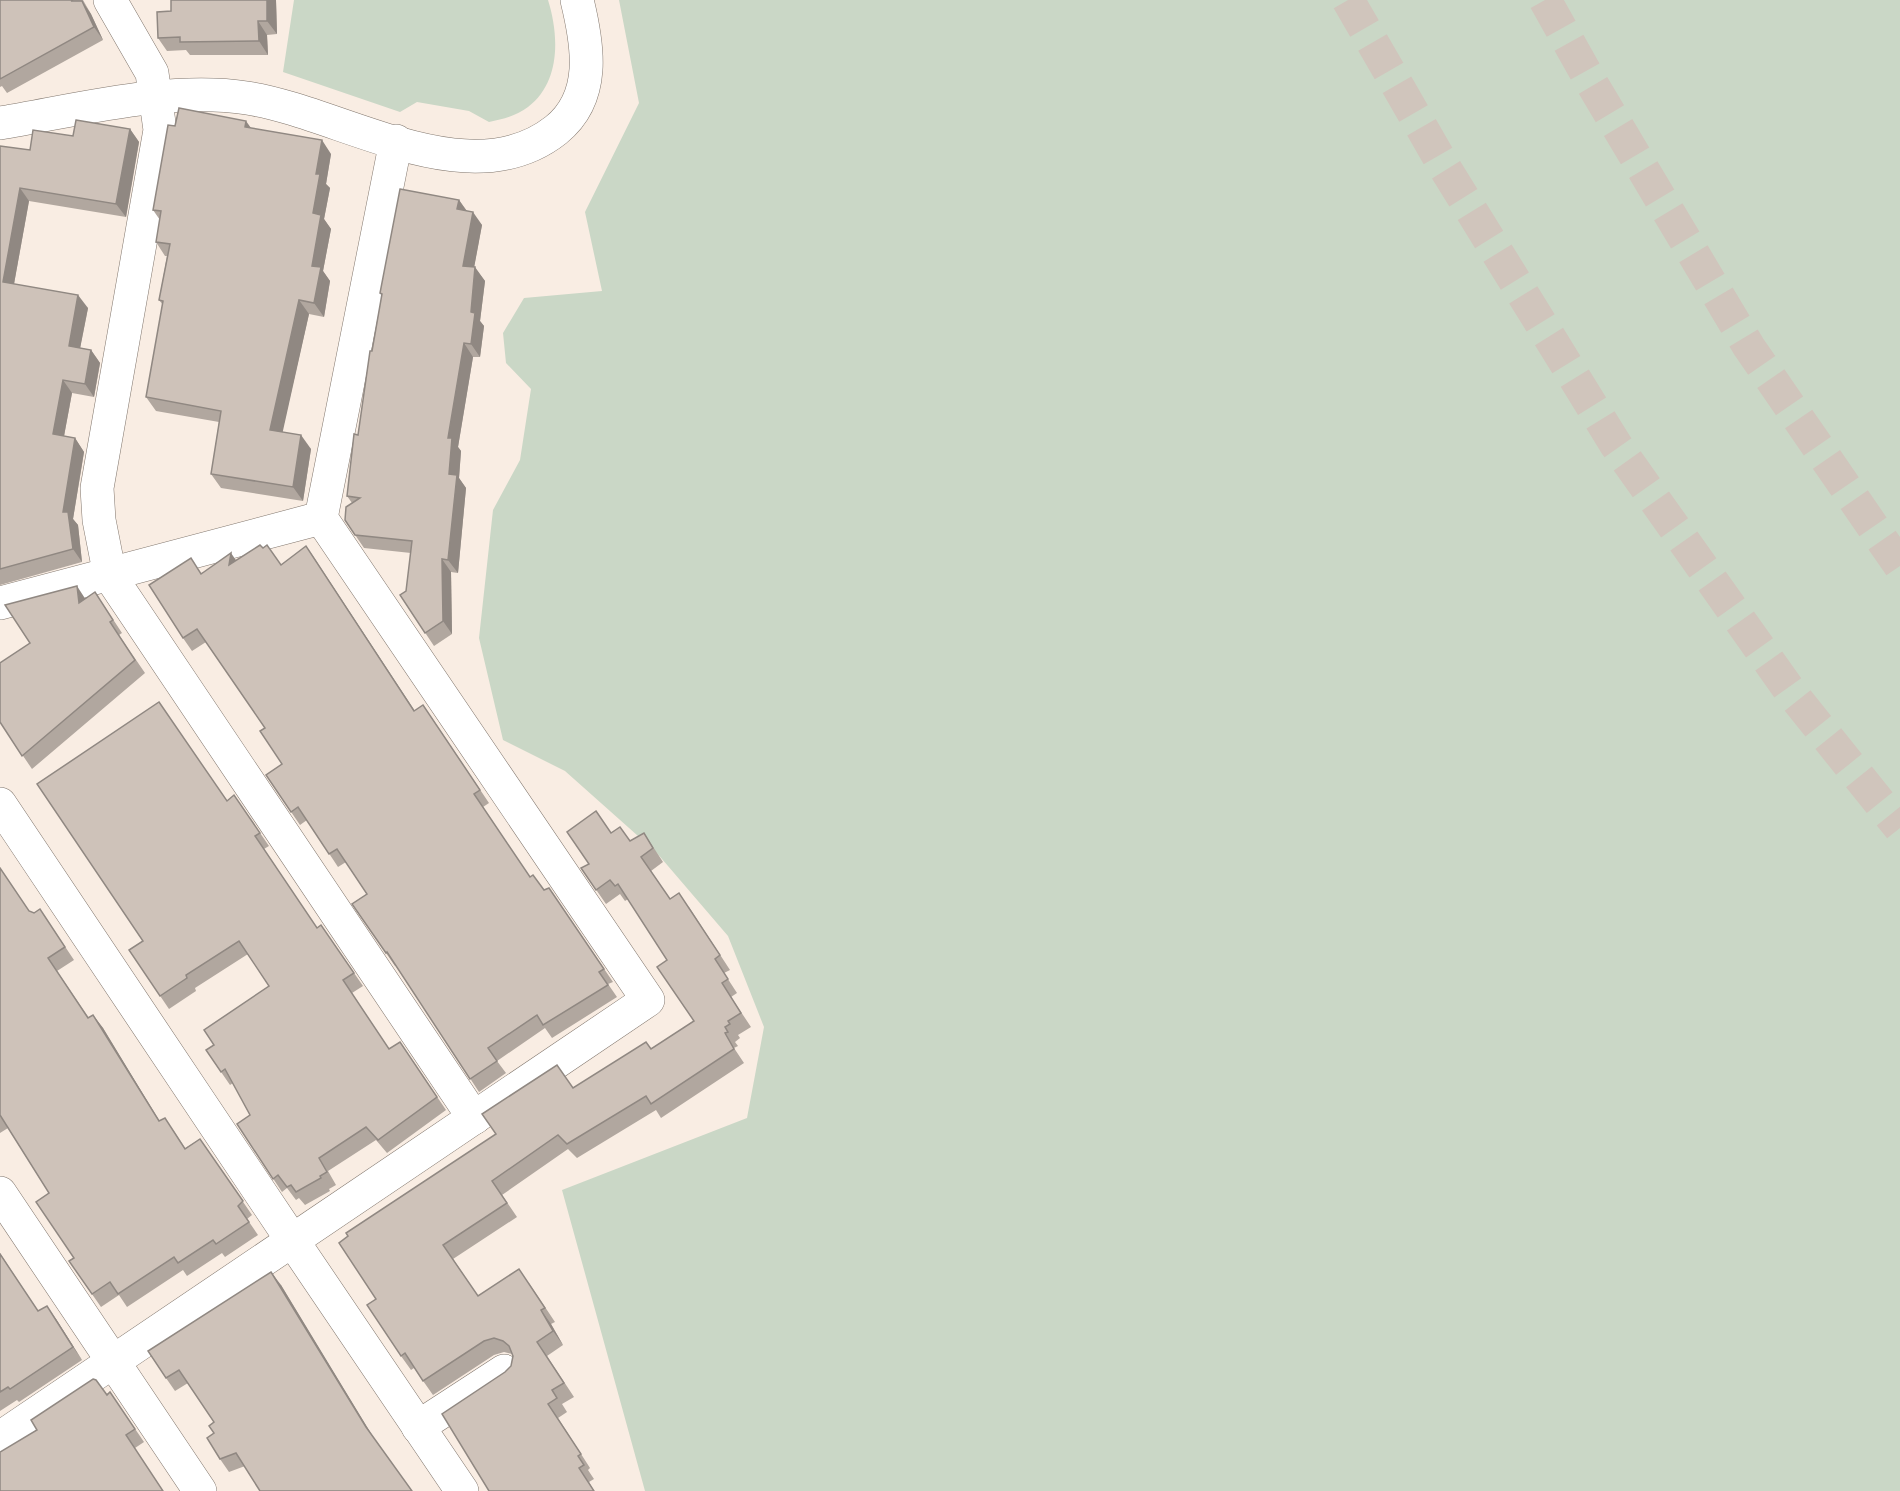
<svg xmlns="http://www.w3.org/2000/svg" width="1900" height="1491" viewBox="0 0 1900 1491" font-family="Georgia,serif">
<style>
.green{fill:#cad7c6}
.lines{fill:none;stroke-linecap:round;stroke-linejoin:round}
.motorway-tunnel{stroke:#d0c5bc;stroke-width:33;stroke-dasharray:33 16;stroke-linecap:butt}
.minor-casing{stroke:#81766d;stroke-width:34}
.tertiary-casing{stroke:#81766d;stroke-width:34}
.minor{stroke:#fff;stroke-width:33}
.tertiary{stroke:#fff;stroke-width:33}
.wall{fill:#b1a79f}
.shaded-wall{fill:#908882}
.building{fill:#cec2b9;stroke:#908882;stroke-width:1.5}
</style>
<rect width="100%" height="100%" fill="#f9ede3"/>
<g class="green">
<path d="M294,0h254c11,35 13,82 -20,107 -12,9 -25,12 -39,15l-20,-11 -52,-9 -17,10 -117,-40z"/>
<path d="M619,0h1281v1491h-1255l-83,-301 185,-72 17,-91 -36,-91 -72,-84 -91,-81 -62,-31 -24,-102 14,-128 27,-50 11,-71 -25,-26 -3,-30 21,-35 78,-7 -17,-79 54,-109z"/>
</g>
<g class="lines">
<g class="motorway-tunnel">
<path d="M1348,0l97,168 171,277 174,246 110,137"/>
<path d="M1545,0l46,82 158,265 151,219"/>
</g>
<g class="minor-casing">
<g id="minor">
<path d="M110,0l42,73 8,57 -63,358 2,32 11,56 364,542"/>
<path d="M0,603l321,-85"/>
<path d="M0,1193l200,298"/>
<path d="M292,1240l170,251"/>
<path d="M418,1427l86,-56"/>
<path d="M0,1438l648,-438 -327,-482 75,-377"/>
</g>
</g>
<g class="tertiary-casing">
<g id="tertiary">
<path d="M0,123c78,-13 169,-37 247,-25 94,14 222,101 309,32 41,-33 32,-85 21,-130"/>
<path d="M0,804l292,436"/>
</g>
</g>
<use href="#minor" class="minor"/>
<use href="#tertiary" class="tertiary"/>
</g>
<g class="wall">
<path d="M0,0h83l8,14 12,26 -96,53 -5,-7 -2,1z"/>
<path d="M171,0h105l1,34 -10,1 1,20h-78l-4,-5 -19,1 -9,-13 13,-27z"/>
<path d="M175,126l76,2 80,26 -5,30 4,4 -6,31 7,10 -8,42 7,10 -6,36 -15,-3 -27,118 29,17 -8,52 -82,-13 -10,-14 8,-52 -63,-11 -10,-14 17,-92 -4,-5 8,-44h-2l-9,-14 4,-22 -7,-10z"/>
<path d="M130,129l9,13 -13,75 -97,-16 -15,83 74,24 -8,40 11,2 9,13 -6,34 -22,-4 -8,43 11,2 9,14 -11,67 5,6 4,37 -82,23v-439l30,4 43,-14z"/>
<path d="M459,200l8,11 15,14 -8,42 11,14 -5,40 4,5 -4,31h-7l-15,90 3,4 -2,27 7,10 -8,85 -7,-1 1,62 -18,12 -34,-51 6,-4 5,-38 -47,-5 -19,-28 7,-17 -5,-7 35,-200 -2,-3z"/>
<path d="M306,546l109,165 17,7 57,85 -6,4 47,70 14,13 14,11 55,81 -5,2 9,13 -65,41 -7,-10 -48,33 9,12 -27,19 -83,-127 -1,1 -43,-62 15,-10 -21,-32 -8,5 -31,-47 -7,5 -34,-50 16,-11 -17,-36 -59,-86 -14,9 -9,-13 18,-65 35,-13 27,-12 18,17z"/>
<path d="M95,592l27,41 -3,2 26,38 -113,96 -32,-47 30,-79 55,-44z"/>
<path d="M234,795l35,51 -5,3 53,79 4,-3 42,61 -11,7 37,56 11,-7 46,68 -59,43 -11,-13 -48,31 8,14 -7,4 1,2 -25,14 -6,-7 -3,2 -9,-12 -5,4 -45,-68 13,-9 -17,-32 -3,2 -24,-35 8,-5 55,-59 -21,-32 -53,34 1,3 -27,18 -40,-59 14,-9z"/>
<path d="M611,833l19,8 14,-8 19,29 -12,9 19,28 19,8 41,63 -6,3 13,20 -6,4 20,30 -13,8 2,3 -5,4 3,4 -4,2 10,15 -83,55 -5,-8 -79,48 -9,-9 -66,46 15,22 -64,42 25,37 51,-13 26,39 -4,2 12,21 -16,11 27,41 -12,7 5,8 -9,6 32,50 -2,2 6,9 -5,3 5,9h-105l16,-119 6,-6 2,-10 -1,-2 -8,-2 -10,3 -61,40 -19,-27 -3,2 -10,-14 -53,-120 225,-148 78,-39 43,-28 -27,-61 -39,-61 -3,2 -5,-7 -14,10 -25,-36 8,-4z"/>
<path d="M0,868l29,43 5,2 6,-4 34,51 -17,11 32,47 4,-3 10,13 56,93 15,10 11,17 15,-9 52,76 -5,4 11,16 -33,22 -3,-4 -35,23 -4,-6 -56,37 -8,-12 -18,12 -32,-46 5,-3 -25,-65 -41,-65 -8,5z"/>
<path d="M0,1253l38,58 18,8 26,41 -63,42 -2,-2 -17,11z"/>
<path d="M281,1285l92,153 -128,28 -16,6 -9,-13 -6,-26v-11l-26,-39 -13,8 -9,-13z"/>
<path d="M110,1392l34,50 -9,6 -98,-18z"/>
</g>
<g class="shaded-wall">
<path d="M267,0h9l1,34 -10,-13z"/>
<path d="M82,1l9,13 12,26 -9,-13z"/>
<path d="M258,21l9,14 1,20 -9,-14z"/>
<path d="M246,121l10,14 -11,-8z"/>
<path d="M130,129l9,13 -13,75 -10,-13z"/>
<path d="M322,140l9,14 -5,30 4,4 -6,31 7,10 -8,42 7,10 -6,36 -10,-14 -2,-37 1,-53 3,-39z"/>
<path d="M20,188l9,13 -17,94 -9,-13z"/>
<path d="M459,200l9,13 -11,-4z"/>
<path d="M473,212l9,13 -10,54 -9,-13z"/>
<path d="M475,267l10,14 -5,40 4,5 -4,31 -9,-13v-32z"/>
<path d="M78,295l10,13 -10,51 -9,-13z"/>
<path d="M299,300l10,14 -29,130 -10,-14z"/>
<path d="M464,343l9,14 -15,90 3,4 -2,27 7,10 -8,85 -10,-13 1,-86 -1,-36z"/>
<path d="M91,350l9,13 -6,34 -9,-13z"/>
<path d="M63,380l9,13 -10,54 -9,-13z"/>
<path d="M301,435l10,14 -8,52 -10,-14z"/>
<path d="M75,438l9,14 -11,67 5,6 4,37 -9,-13 -10,-37z"/>
<path d="M306,546l9,13 108,165 -9,-13z"/>
<path d="M231,553l9,13 -11,-1z"/>
<path d="M442,559l9,13 1,62 -9,-13z"/>
<path d="M77,586l9,14 -7,3z"/>
<path d="M93,1015l10,13 65,107 -9,-14z"/>
<path d="M271,1272l10,13 94,155 -9,-13z"/>
<path d="M47,1306l9,13 26,41 -9,-13z"/>
<path d="M541,1310l10,14 12,21 -10,-14z"/>
</g>
<g class="building">
<path d="M0,0h73l-2,1h11l12,26 -94,52z"/>
<path d="M171,0h96v21h-9l1,20 -79,1v-5l-22,1 -1,-26 14,-1z"/>
<path d="M179,108l67,13 -1,6 77,13 -6,34h4l-7,39 8,2 -9,51 9,1 -7,36 -15,-3 -29,130 31,5 -8,52 -82,-13 10,-63 -75,-14 17,-96 -4,-1 11,-56 -14,-2 5,-31 -8,-1 15,-85 7,1z"/>
<path d="M76,120l54,9 -14,75 -96,-16 -17,94 75,13 -9,51 22,4 -6,34 -22,-4 -10,54 22,4 -12,74h5l5,37 -73,20v-423l30,4 3,-20 40,6z"/>
<path d="M400,189l59,11 -2,9 16,3 -10,54 12,1 -4,45 4,1 -4,31 -7,-1 -16,95h4l-3,36 8,1 -9,85 -6,-1 1,62 -18,12 -25,-38 6,-4 6,-50 -57,-6 -10,-15 1,-13 14,-9 -13,-2 7,-62 4,1 12,-84h2l10,-57 -2,-1z"/>
<path d="M260,545l3,3 4,-3 14,20 25,-19 108,165 9,-6 57,85 -6,4 56,83 3,-2 11,15 5,-2 55,81 -5,3 9,13 -65,40 -6,-10 -49,33 9,13 -27,18 -83,-127 -1,1 -34,-49 15,-10 -30,-45 -8,5 -31,-47 -7,5 -25,-37 16,-11 -22,-33 5,-3 -68,-99 -14,9 -34,-53 42,-27 10,16 30,-21 -2,12z"/>
<path d="M77,586l2,17 16,-11 18,28 -3,2 25,38 -113,96 -22,-34v-59l30,-20 -25,-38z"/>
<path d="M159,702l68,99 7,-6 26,38 -5,3 62,92 4,-3 33,48 -11,7 46,69 11,-7 37,55 -59,43 -12,-13 -47,31 8,14 -7,4 1,2 -25,14 -5,-7 -4,2 -9,-12 -5,4 -36,-55 13,-9 -25,-46 -4,3 -15,-22 8,-5 -10,-15 65,-44 -30,-45 -53,34 1,3 -27,18 -31,-46 14,-9 -106,-157z"/>
<path d="M596,811l15,22 9,-6 10,14 14,-8 9,15 -12,9 29,42 9,-6 41,62 -5,4 13,20 -6,4 19,30 -13,8 2,3 -5,3 3,5 -3,1 9,16 -83,55 -5,-8 -79,48 -9,-9 -66,46 15,22 -64,42 35,51 41,-27 26,39 -4,2 12,21 -16,11 27,41 -12,7 5,8 -9,6 33,50 -3,2 6,9 -5,3 15,23h-105l-47,-77 63,-42 6,-6 2,-10 -4,-10 -6,-5 -9,-3 -10,3 -61,40 -18,-28 -4,3 -34,-51 9,-6 -37,-56 9,-7 -2,-3 150,-99 -14,-20 75,-49 16,23 73,-46 5,7 43,-28 -37,-54 10,-7 -49,-76 -3,2 -5,-6 -14,10 -15,-22 8,-4 -22,-32z"/>
<path d="M0,868l29,43 5,2 6,-4 25,38 -17,11 40,60 5,-3 66,106 6,-3 20,31 15,-10 43,62 -5,5 11,16 -33,22 -3,-4 -35,23 -4,-6 -56,37 -8,-12 -18,12 -23,-33 5,-3 -38,-56 13,-9 -49,-78z"/>
<path d="M0,1254l38,57 9,-5 26,41 -63,42 -2,-2 -8,5z"/>
<path d="M271,1272l95,155 46,64h-152l-24,-38 -16,6 -13,-21 7,-5 -5,-7 5,-4 -35,-52 -13,8 -18,-27z"/>
<path d="M93,1379l3,1 11,15 3,-3 25,37 -9,6 37,56h-163v-39l37,-22 -6,-10z"/>
</g>
</svg>
